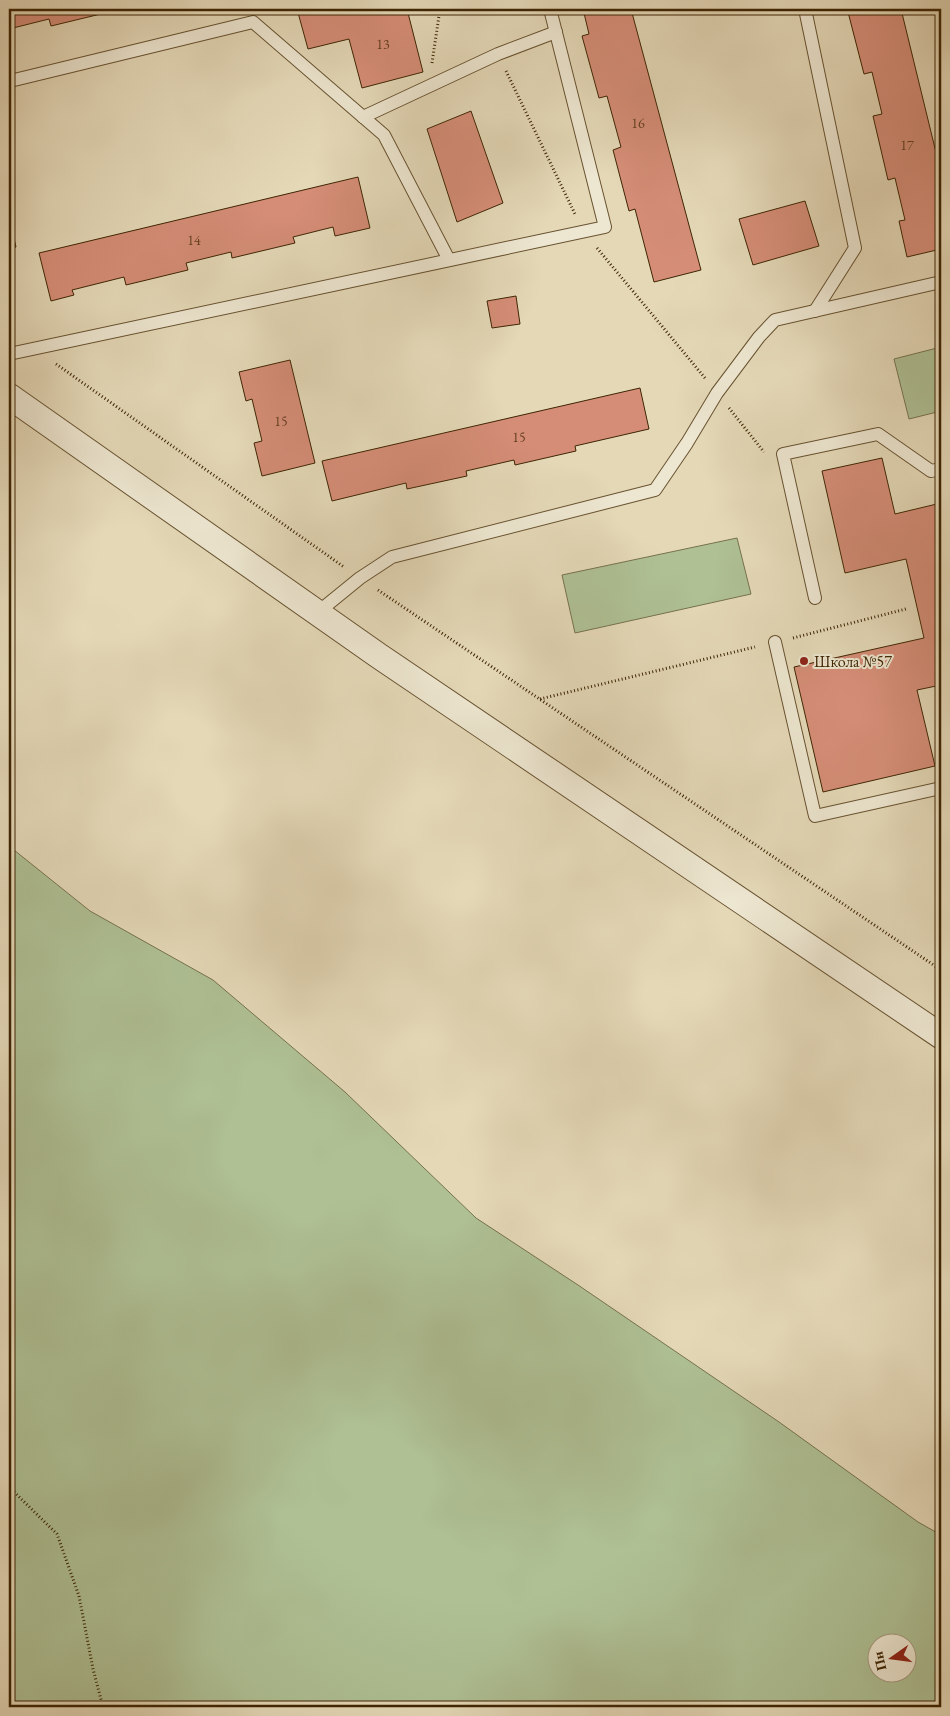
<svg xmlns="http://www.w3.org/2000/svg" width="950" height="1716" viewBox="0 0 950 1716" font-family="'EB Garamond',serif">
<style>
.green{fill:#aec094;stroke:#76724c;fill-rule:evenodd}
.building{fill:#d58d77;stroke:#3e2503}
.lines{fill:none;stroke-linecap:round;stroke-linejoin:round}
.lane-casing{stroke:#685230;stroke-width:14}
.street-casing{stroke:#685230;stroke-width:27}
.path{stroke:#3e2503;stroke-width:3;stroke-dasharray:1 2.5;stroke-linecap:butt}
.lane{stroke:#ede6d0;stroke-width:12}
.street{stroke:#ede6d0;stroke-width:25}
.poi-dot{fill:#8f2418;stroke:#ede6d0;stroke-width:2}
.labels{text-anchor:middle;stroke-width:4;stroke-linejoin:round;paint-order:stroke}
.number-label{font-size:14px;fill:#643f20}
.poi-label{font-size:16px;fill:#3e2503;stroke:#ede6d0;text-anchor:start}
</style>
<rect width="100%" height="100%" fill="#e4d8b7"/>
<filter id="stains"><feTurbulence type="fractalNoise" baseFrequency=".004" numOctaves="4"/><feColorMatrix values="0 0 0 0 .2 0 0 0 0 .09 0 0 0 0 .02 0 0 0 .5 -.17"/></filter>
<radialGradient id="worn" r=".72"><stop offset=".6" stop-color="#630" stop-opacity="0"/><stop offset="1" stop-color="#630" stop-opacity=".3"/></radialGradient>
<g class="green">
<path d="M941,347v64l-32,8 -15,-60z"/>
<path d="M737,538l14,56 -176,39 -13,-58z"/>
<path d="M9,846l81,65 123,69 132,112 131,126 102,67 201,137 139,100 23,13v172h-932zM878,1644h30v30h-30z"/>
</g>
<g class="building">
<path d="M9,9h99l1,3 -58,14 -2,-7 -40,10z"/>
<path d="M297,9h110l16,63 -61,16 -13,-49 -41,10z"/>
<path d="M583,9h48l70,261 -47,12 -19,-73 -6,2 -16,-61 8,-3 -14,-51 -8,2 -17,-62 7,-2z"/>
<path d="M853,9h48l40,164v76l-34,8 -8,-36 6,-1 -10,-42 -7,2 -15,-64 9,-2 -10,-42 -8,2 -16,-62 6,-1z"/>
<path d="M471,111l32,92 -46,19 -30,-93z"/>
<path d="M358,177l12,51 -35,8 -2,-9 -40,10 2,6 -63,15 -1,-6 -45,11 2,7 -62,15 -2,-8 -52,13 2,5 -23,6 -12,-48z"/>
<path d="M805,201l14,45 -66,19 -14,-46z"/>
<path d="M9,218l7,29 -7,2z"/>
<path d="M516,296l4,28 -28,4 -5,-27z"/>
<path d="M290,360l25,103 -53,13 -8,-33 8,-2 -10,-42 -6,2 -7,-29z"/>
<path d="M640,388l9,41 -74,17 1,5 -61,14 -1,-5 -48,11 1,5 -60,13 -1,-6 -74,18 -10,-40z"/>
<path d="M882,458l13,56 46,-11v182l-24,5 18,76 -112,26 -29,-125 130,-29 -18,-79 -61,14 -23,-102z"/>
</g>
<g class="lines">
<g class="lane-casing">
<g id="lane">
<path d="M805,9l50,239 -40,63"/>
<path d="M10,81l243,-59 131,113 65,125"/>
<path d="M363,117l135,-63 58,-22"/>
<path d="M9,354l596,-127 -55,-218"/>
<path d="M815,598l-32,-144 95,-20 53,37 10,-2"/>
<path d="M317,613l43,-35 32,-21 263,-67 32,-47 30,-50 42,-56 16,-17 166,-38"/>
<path d="M775,642l40,174 126,-28"/>
</g>
</g>
<g class="street-casing">
<path id="street" d="M9,396l370,260 562,380"/>
</g>
<g class="path">
<path d="M432,63l8,-54"/>
<path d="M506,71l69,143"/>
<path d="M597,248l108,130"/>
<path d="M56,364l288,203"/>
<path d="M729,408l35,44"/>
<path d="M378,590l563,380"/>
<path d="M793,638l113,-29"/>
<path d="M540,699l215,-52"/>
<path d="M9,1487l48,47 22,62 14,73 10,38"/>
</g>
<use href="#lane" class="lane"/>
<use href="#street" class="street"/>
</g>
<circle class="poi-dot" cx="804" cy="661" r="5"/>
<g class="labels">
<g class="number-label">
<text x="383" y="49">13</text>
<text x="638" y="128">16</text>
<text x="907" y="150">17</text>
<text x="194" y="245">14</text>
<text x="281" y="426">15</text>
<text x="519" y="442">15</text>
</g>
<g class="poi-label">
<text x="814" y="667">Школа №57</text>
</g>
</g>
<rect width="950" height="1716" fill="none" stroke="#e4d8b7" stroke-width="30"/>
<rect x="10" y="10" width="930" height="1696" fill="none" stroke="#3e2503" stroke-width="2.5"/>
<rect x="15" y="15" width="920" height="1686" fill="none" stroke="#3e2503"/>
<g transform="translate(892 1658) rotate(256)"><circle r="24" fill="#ede6d0" stroke="#a7997e"/>
<path d="M0-4L9 19L0 12L-9 19Z" fill="#8f2418"/>
<text y="-8" font-size="14" font-weight="bold" text-anchor="middle" fill="#3e2503">Пн</text>
</g>
<rect width="100%" height="100%" filter="url(#stains)"/>
<rect width="100%" height="100%" fill="url(#worn)"/>
</svg>
